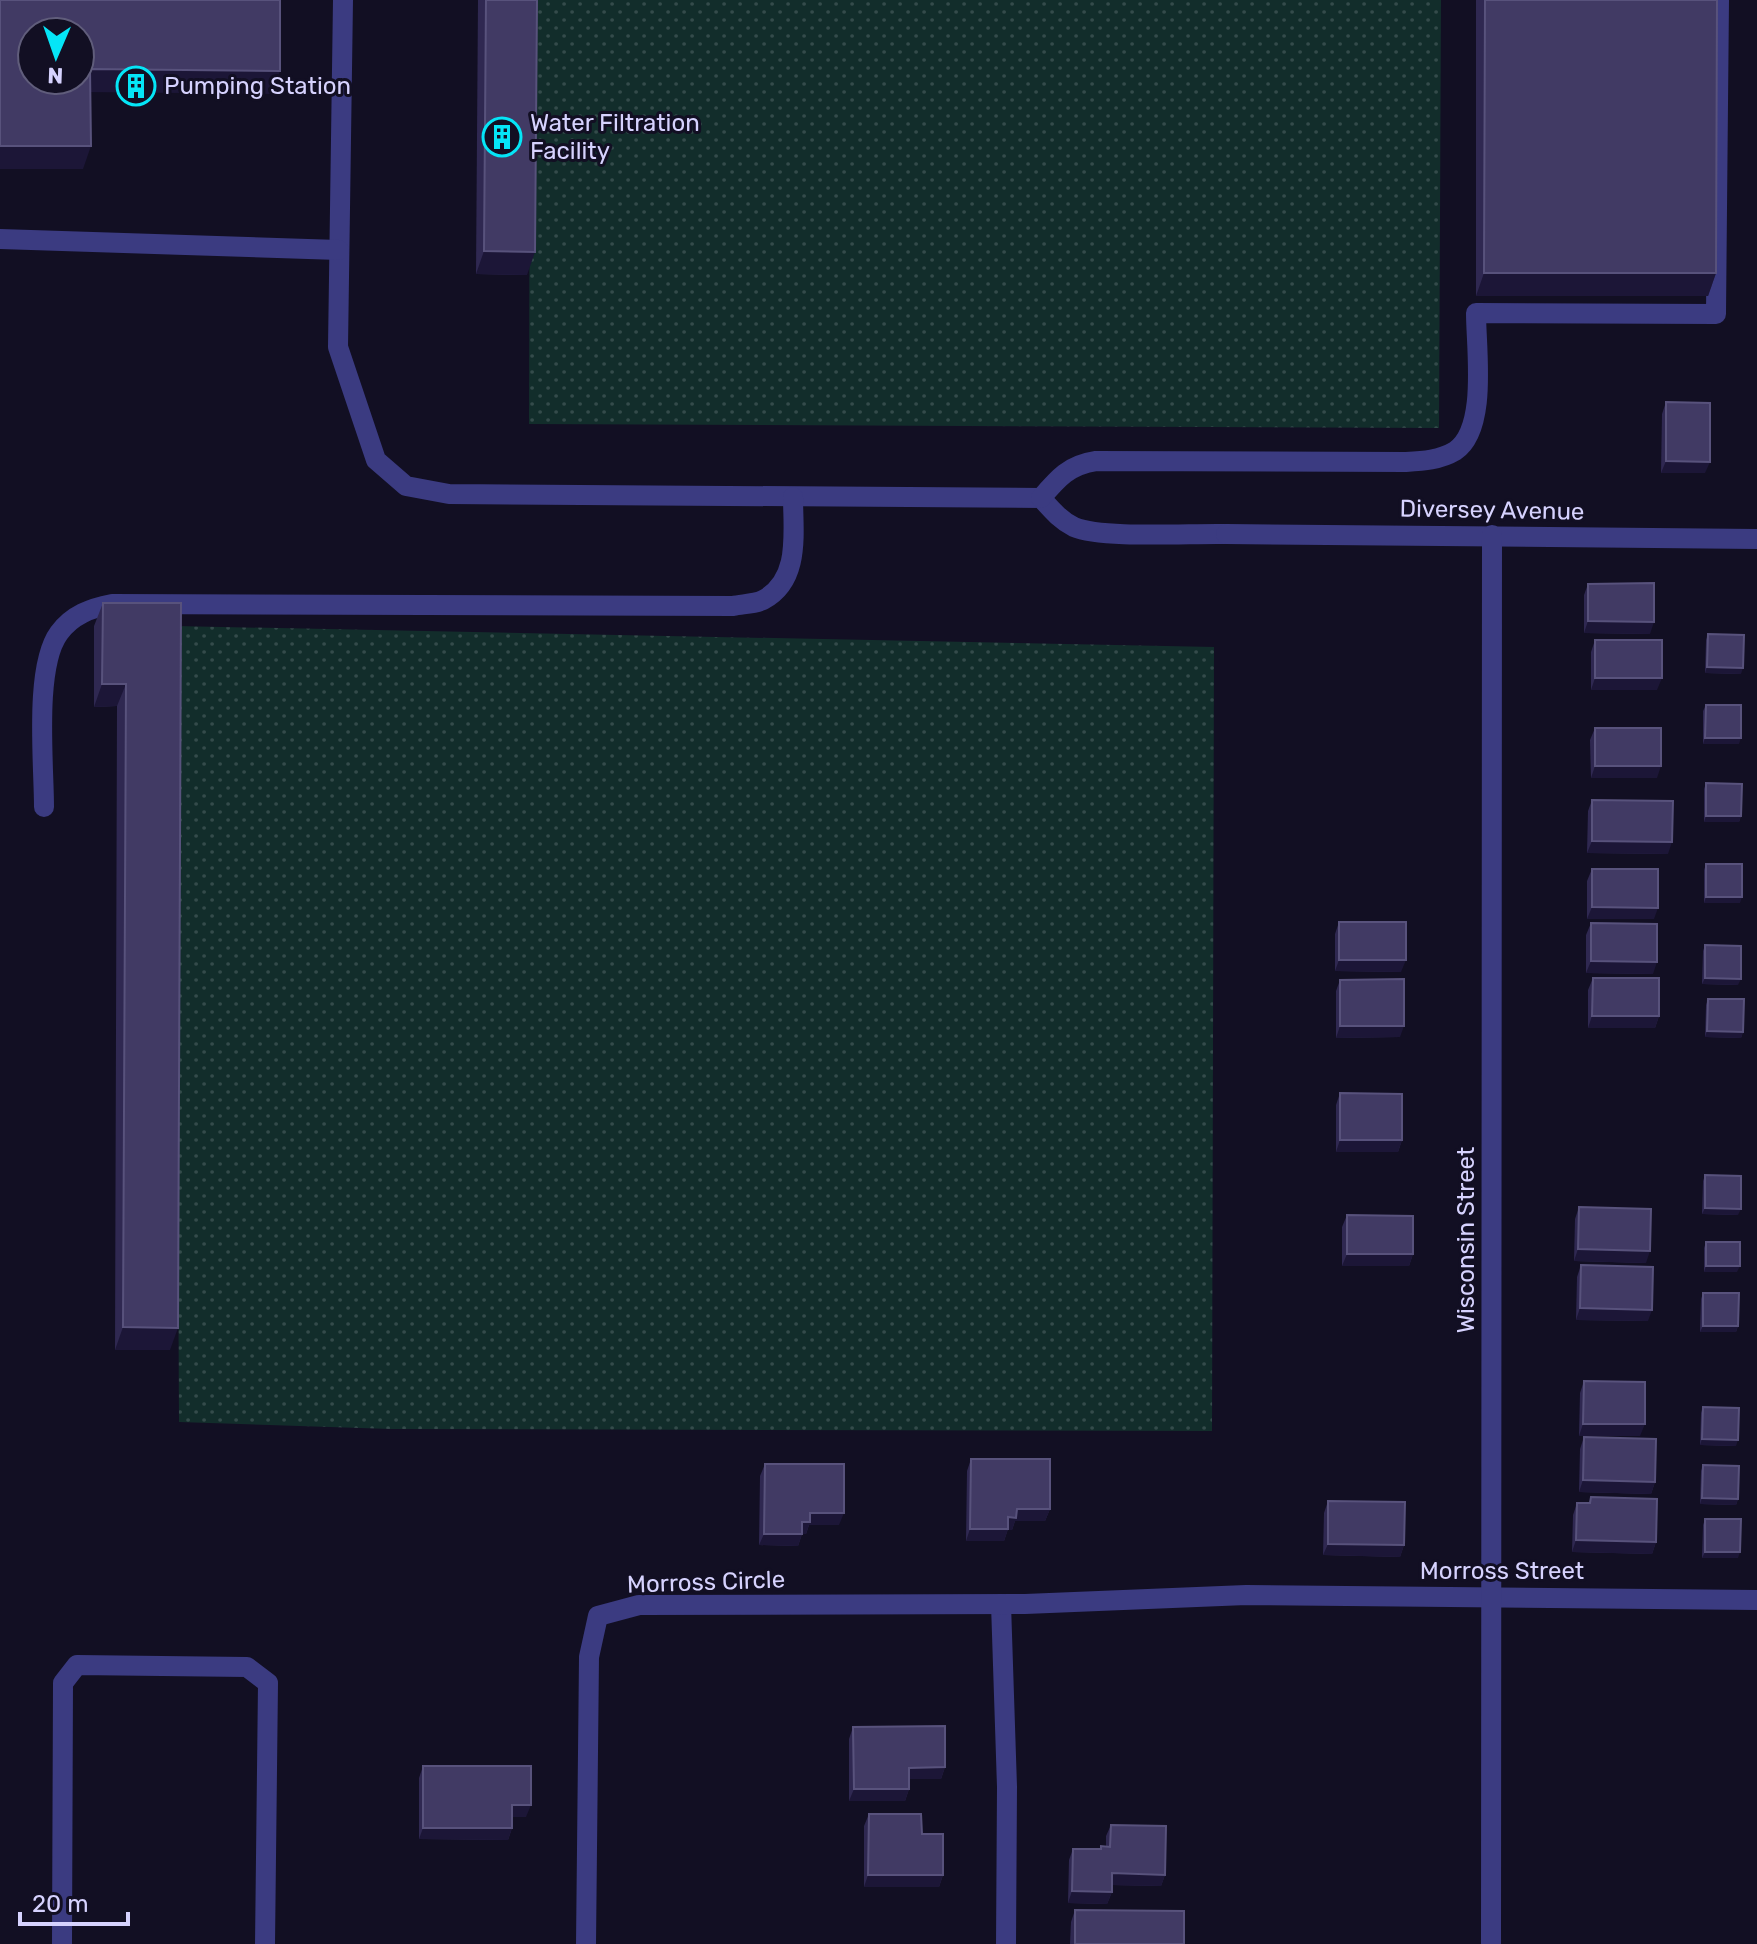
<svg xmlns="http://www.w3.org/2000/svg" width="1757" height="1944" viewBox="0 0 1757 1944" font-family="Rubik,sans-serif">
<style>
.grass{fill:url(#grass-dots)}
.lines{fill:none;stroke-linecap:round;stroke-linejoin:round}
.lane{stroke:#3b3b81;stroke-width:20}
.street{stroke:#3b3b81;stroke-width:20}
.wall{fill:#2f2851}
.shaded-wall{fill:#1c1637}
.building{fill:#413a64;stroke:#58527c;stroke-width:2;fill-rule:evenodd}
.labels{text-anchor:middle;stroke-width:6;stroke-linejoin:round;paint-order:stroke}
.poi-label{font-size:24px;fill:#d6d2fe;stroke:#120f23;text-anchor:start}
.street-label{font-size:24px;fill:#d6d2fe;stroke:#120f23}
</style>
<defs>
<pattern id="grass-dots" width="8" height="8" patternUnits="userSpaceOnUse" patternTransform="scale(2)"><rect width="8" height="8" fill="#122d2b"/><path d="M2 2h.1M6 6h.1" fill="none" stroke="#344b4b" stroke-width="1.8" stroke-linecap="round"/></pattern>
</defs>
<rect width="100%" height="100%" fill="#120f23"/>
<g class="grass">
<path d="M530,0h911l-2,428 -910,-4z"/>
<path d="M175,626l1039,21 -2,784 -821,-2 -212,-7z"/>
</g>
<g class="lines">
<g class="lane">
<path d="M343,0l-5,347 38,113 30,26 43,8 592,4c10,11 19,22 33,29 28,12 117,6 152,7"/>
<path d="M0,239l339,11"/>
<path d="M1041,498c17,-20 28,-33 55,-37l310,1c17,-1 34,-2 49,-11 33,-22 21,-102 21,-138l240,1 3,-314"/>
<path d="M44,807c0,-43 -10,-140 15,-174 13,-18 32,-25 53,-29l621,2c9,-2 22,-2 30,-6 38,-20 30,-68 30,-103"/>
<path d="M62,1944l1,-261 14,-18 170,2 21,16 -3,261"/>
</g>
<g class="street">
<path d="M1226,534l531,5"/>
<path d="M1001,1604l6,183 -1,157"/>
<path d="M586,1944l3,-287 9,-41 41,-11 386,-1 221,-9 511,5"/>
<path d="M1491,1944l1,-1409"/>
</g>
</g>
<g class="wall">
<path d="M478,0h59l-10,275 -51,-1z"/>
<path d="M1476,0h241l-1,273 -8,23h-232z"/>
<path d="M1666,402l39,71h-44l1,-59z"/>
<path d="M1588,584l62,50 -66,-1v-38z"/>
<path d="M103,603h78l-11,747h-55l2,-644 -23,1v-81z"/>
<path d="M1708,634l33,40 -36,-1 1,-33z"/>
<path d="M1595,640l62,50h-66v-38z"/>
<path d="M1706,705l33,39h-36v-33z"/>
<path d="M1595,728l62,50h-66l-1,-38z"/>
<path d="M1706,783l35,33 -2,6h-35v-33z"/>
<path d="M1592,800l76,54 -81,-1 1,-42z"/>
<path d="M1706,864l34,39h-36v-33z"/>
<path d="M1592,869l62,50h-67v-38z"/>
<path d="M1339,922l62,50 -66,-1v-37z"/>
<path d="M1591,923l62,51 -67,-1v-38z"/>
<path d="M1705,945l33,40 -36,-1 1,-33z"/>
<path d="M1593,978l66,38 -4,12h-67v-38z"/>
<path d="M1340,980l60,57 -64,1v-47z"/>
<path d="M1708,999l35,33 -2,6 -36,-1 1,-32z"/>
<path d="M1340,1093l62,47 -4,12h-62v-47z"/>
<path d="M1705,1175l33,40 -36,-1 1,-33z"/>
<path d="M1579,1207l67,56 -72,-2 1,-42z"/>
<path d="M1347,1215l66,39 -4,12h-67v-39z"/>
<path d="M1706,1242l31,30h-33v-24z"/>
<path d="M1581,1265l67,56 -72,-1 1,-43z"/>
<path d="M1703,1293l35,33 -2,6h-36l1,-33z"/>
<path d="M1584,1381l56,55h-61l1,-43z"/>
<path d="M1703,1407l33,39 -36,-1 1,-32z"/>
<path d="M1584,1437l71,45 -4,12 -72,-2 1,-43z"/>
<path d="M971,1459l79,50 -5,12h-30l-3,9 -4,-1 -4,12h-38l1,-70z"/>
<path d="M765,1464l74,61h-30l-3,9h-4l-4,12 -39,-1 1,-69z"/>
<path d="M1703,1465l35,34 -2,6 -36,-1 1,-33z"/>
<path d="M1591,1497l65,45 -4,12 -80,-2 1,-37 4,-12h12z"/>
<path d="M1328,1501l76,44 -4,12 -77,-2 1,-42z"/>
<path d="M1705,1519l33,39h-36l1,-33z"/>
<path d="M853,1727l92,40 -4,12h-32v10l-4,12h-56v-62z"/>
<path d="M423,1766l103,51h-14v11l-4,12 -89,-1v-61z"/>
<path d="M869,1814l53,20 21,41 -4,12h-75v-61z"/>
<path d="M1111,1825l54,50 -4,11 -49,-1v7l-5,12 -39,-1 1,-43 4,-11h27l1,-3 5,1v-11z"/>
<path d="M1075,1910l109,34h-114l1,-22z"/>
</g>
<g class="shaded-wall">
<path d="M90,69l190,2 -8,23 -190,-2z"/>
<path d="M0,146h91l-8,23h-83z"/>
<path d="M484,251l51,1 -8,23 -51,-1z"/>
<path d="M1484,273h232l-8,23h-232z"/>
<path d="M1666,461l44,1 -5,11h-44z"/>
<path d="M1588,621l66,1 -4,12 -66,-1z"/>
<path d="M1707,667l36,1 -2,6 -36,-1z"/>
<path d="M1595,678h67l-5,12h-66z"/>
<path d="M102,684h24l-9,22 -23,1z"/>
<path d="M1705,738h36l-2,6h-36z"/>
<path d="M1595,766h66l-4,12h-66z"/>
<path d="M1706,816h35l-2,6h-35z"/>
<path d="M1592,841l80,1 -4,12 -81,-1z"/>
<path d="M1706,897h36l-2,6h-36z"/>
<path d="M1592,907l66,1 -4,11h-67z"/>
<path d="M1339,960h67l-5,12 -66,-1z"/>
<path d="M1591,961l66,1 -4,12 -67,-1z"/>
<path d="M1705,978l36,1 -3,6 -36,-1z"/>
<path d="M1592,1016h67l-4,12h-67z"/>
<path d="M1340,1026h64l-4,11 -64,1z"/>
<path d="M1707,1031l36,1 -2,6 -36,-1z"/>
<path d="M1340,1140h62l-4,12h-62z"/>
<path d="M1705,1208l36,1 -3,6 -36,-1z"/>
<path d="M1578,1249l72,2 -4,12 -72,-2z"/>
<path d="M1347,1254h66l-4,12h-67z"/>
<path d="M1706,1266h34l-3,6h-33z"/>
<path d="M1580,1308l72,2 -4,11 -72,-1z"/>
<path d="M1703,1326h35l-2,6h-36z"/>
<path d="M123,1327l55,1 -8,22h-55z"/>
<path d="M1583,1424h62l-5,12h-61z"/>
<path d="M1702,1439l36,1 -2,6 -36,-1z"/>
<path d="M1583,1480l72,2 -4,12 -72,-2z"/>
<path d="M1702,1498l36,1 -2,6 -36,-1z"/>
<path d="M1017,1509h33l-5,12h-30l-3,9 -8,-1 4,-12z"/>
<path d="M810,1513h34l-5,12h-30l-3,9h-8l4,-12z"/>
<path d="M970,1529h38l-4,12h-38z"/>
<path d="M764,1534h38l-4,12 -39,-1z"/>
<path d="M1576,1540l80,2 -4,12 -80,-2z"/>
<path d="M1328,1544l76,1 -4,12 -77,-2z"/>
<path d="M1705,1552h35l-2,6h-36z"/>
<path d="M945,1767l-4,12h-36l4,-11z"/>
<path d="M854,1789h55l-4,12h-56z"/>
<path d="M512,1805h19l-5,12h-18z"/>
<path d="M423,1828h89l-4,12 -89,-1z"/>
<path d="M1112,1873l53,2 -4,11 -53,-1z"/>
<path d="M868,1875h75l-4,12h-75z"/>
<path d="M1072,1891l40,1 -5,12 -39,-1z"/>
</g>
<g class="building">
<path d="M0,0h280v71l-190,-2 1,77h-91zM32,32h48v48h-48z"/>
<path d="M486,0h51l-2,252 -51,-1z"/>
<path d="M1485,0h232l-1,273h-232z"/>
<path d="M1666,402l44,1v59l-44,-1z"/>
<path d="M1654,583v39l-66,-1v-37z"/>
<path d="M103,603h78l-3,725 -55,-1 3,-643h-24z"/>
<path d="M1708,634l36,1 -1,33 -36,-1z"/>
<rect x="1595" y="640" width="67" height="38"/>
<path d="M1706,705h35v33h-36z"/>
<rect x="1595" y="728" width="66" height="38"/>
<path d="M1706,783l36,1 -1,32h-35z"/>
<path d="M1592,800l81,1 -1,41 -80,-1z"/>
<rect x="1706" y="864" width="36" height="33"/>
<path d="M1592,869h66v39l-66,-1z"/>
<rect x="1339" y="922" width="67" height="38"/>
<path d="M1591,923l66,1v38l-66,-1z"/>
<path d="M1705,945l36,1v33l-36,-1z"/>
<path d="M1593,978h66v38h-67z"/>
<path d="M1404,979v47h-64v-46z"/>
<path d="M1708,999h36l-1,33 -36,-1z"/>
<path d="M1340,1093l62,1v46h-62z"/>
<path d="M1705,1175l36,1v33l-36,-1z"/>
<path d="M1579,1207l72,2 -1,42 -72,-2z"/>
<path d="M1347,1215l66,1v38h-66z"/>
<rect x="1706" y="1242" width="34" height="24"/>
<path d="M1581,1265l72,2 -1,43 -72,-2z"/>
<path d="M1703,1293h36l-1,33h-35z"/>
<path d="M1584,1381l61,1v42h-62z"/>
<path d="M1703,1407l36,1 -1,32 -36,-1z"/>
<path d="M1584,1437l72,2 -1,43 -72,-2z"/>
<path d="M971,1459h79v50h-33l-1,9 -8,-1v12h-38z"/>
<path d="M765,1464h79v49h-34v9h-8v12h-38z"/>
<path d="M1703,1465l36,1 -1,33 -36,-1z"/>
<path d="M1591,1497l66,2 -1,43 -80,-2 1,-37h13z"/>
<path d="M1328,1501l77,1 -1,43 -76,-1z"/>
<path d="M1705,1519h36l-1,33h-35z"/>
<path d="M945,1726v41l-36,1v21h-55l-1,-62z"/>
<path d="M423,1766h108v39h-19v23h-89z"/>
<path d="M869,1814h52l1,20h21v41h-75z"/>
<path d="M1111,1825l55,1 -1,49 -53,-2v19l-40,-1 1,-42h28v-3l9,1z"/>
<path d="M1075,1910l109,1v33h-109z"/>
</g>
<defs>
<g id="building-ring" transform="scale(2)"><circle r="9.5" fill="#120f23" stroke="#05e5f7" stroke-width="1.5"/><path d="M-4-6H4V6H1V3H-1V6H-4ZM-2.5-4.3h1.7v1.8h-1.7ZM.8-4.3h1.7v1.8H.8ZM-2.5-1h1.7V.8h-1.7ZM.8-1h1.7V.8H.8Z" fill="#05e5f7"/></g>
</defs>
<g fill-rule="evenodd">
<use href="#building-ring" x="136" y="86"/>
<use href="#building-ring" x="502" y="137"/>
</g>
<g class="labels">
<g class="poi-label">
<text x="164" y="94">Pumping Station</text>
<text x="530" y="131">Water Filtration<tspan x="530" dy="28">Facility</tspan></text>
</g>
<g class="street-label">
<text transform="translate(1492 510) rotate(1)" y="8">Diversey Avenue</text>
<text transform="translate(1466 1240) rotate(-90)" y="8">Wisconsin Street</text>
<text x="1502" y="1579">Morross Street</text>
<text transform="translate(706 1582) rotate(-2)" y="8">Morross Circle</text>
</g>
</g>
<g transform="translate(56 56) rotate(182)"><circle r="38" fill="#120f23" stroke="#605d7b" stroke-width="2"/>
<path d="M0-6L14 30L0 20L-14 30Z" fill="#05e5f7"/>
<text y="-12" font-size="22" font-weight="bold" text-anchor="middle" fill="#d6d2fe">N</text>
</g>
<path d="M20 1912v12h108v-12" fill="none" stroke="#d6d2fe" stroke-width="4"/>
<text x="32" y="1912" font-size="24" fill="#d6d2fe" stroke="#120f23" stroke-width="6" paint-order="stroke">20 m</text>
</svg>
